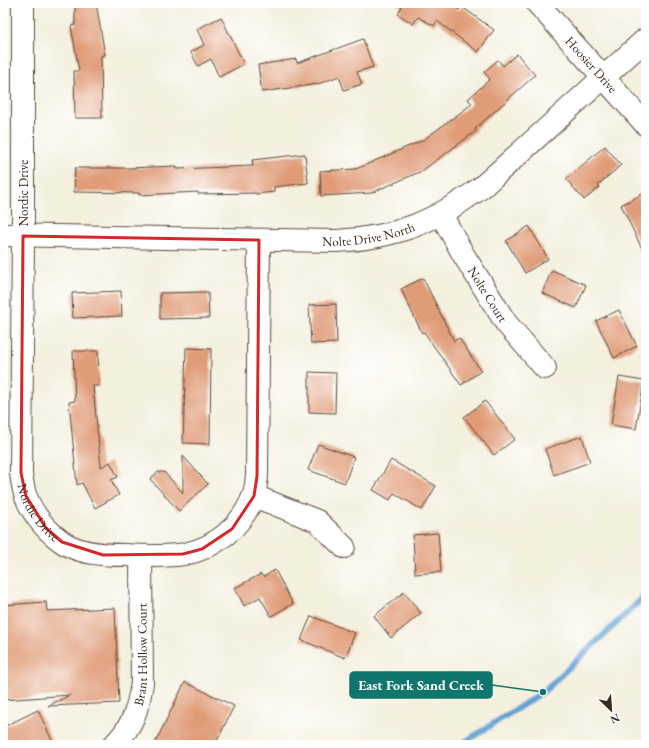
<svg xmlns="http://www.w3.org/2000/svg" width="649" height="748" viewBox="0 0 649 748" font-family="'EB Garamond',serif">
<style>
.lines{fill:none;stroke-linecap:round;stroke-linejoin:round}
.stream{stroke:#60a0d2;stroke-width:6}
.building{fill:#e09b77}
.minor-casing{stroke:#57483b;stroke-width:24}
.minor{stroke:#fff;stroke-width:22}
.marked{fill:none;stroke:#d62828;stroke-width:3;stroke-linejoin:round}
.labels{text-anchor:middle;stroke-width:3;stroke-linejoin:round;paint-order:stroke}
.street-label{font-size:13px;fill:#3b2a1e;stroke:#fff}
.leader{fill:none;stroke:#0f766e;stroke-width:1.5}
.callout-dot{fill:#0f766e;stroke:#fff;stroke-width:1.5}
.callout{fill:#0f766e;stroke:#0f766e;stroke-width:1.5}
.callout-label{font-size:14px;text-anchor:middle;font-weight:bold;fill:#fff}
</style>
<rect width="100%" height="100%" fill="#fff"/>
<filter id="ink" filterUnits="userSpaceOnUse"><feTurbulence type="fractalNoise" baseFrequency=".025" numOctaves="2"/><feDisplacementMap in="SourceGraphic" scale="8" xChannelSelector="R" yChannelSelector="G"/><feConvolveMatrix kernelMatrix="1 2 1 2 8 2 1 2 1" color-interpolation-filters="sRGB"/></filter>
<filter id="wash" filterUnits="userSpaceOnUse"><feTurbulence type="fractalNoise" baseFrequency=".012" numOctaves="4" result="noise"/><feDisplacementMap in="SourceGraphic" scale="16" xChannelSelector="R" yChannelSelector="G"/><feGaussianBlur stdDeviation="0.9" result="paint"/><feColorMatrix in="noise" values="0 0 0 0 0 0 0 0 0 0 0 0 0 0 0 0 0 1.4 0 .05"/><feComposite in="paint" operator="in"/></filter>
<g filter="url(#wash)">
<rect width="100%" height="100%" fill="#f4f0de"/>
<g class="lines">
<path class="stream" d="M460,745l83,-53 103,-97"/>
</g>
<g id="blocks">
<g class="building">
<path d="M75,3h21l9,52 -4,1 1,62h-27l-1,-47h5l-8,-45 4,-1z"/>
<path d="M395,3h53l11,7 2,-4 33,24 -16,22 -41,-31 -3,5 -16,-9 -5,7 -15,-10 4,-7z"/>
<path d="M221,17l23,47 -25,13 -8,-18 -13,7 -7,-14 13,-7 -7,-16z"/>
<path d="M363,39l10,28 -16,5 5,12 -18,6 -5,-14 -21,8 -56,8 -4,-27 38,-6 1,4z"/>
<path d="M517,54l18,21 -60,54 1,2 -54,40 -51,22 -50,3 -1,-25 36,-2 67,-29 49,-36 -4,-5 22,-20 -6,-7 14,-12 5,6z"/>
<path d="M605,146l16,19 -23,20 2,2 -16,13 -18,-21z"/>
<path d="M305,154l3,29 -34,4v5l-18,2v-1l-58,1v-2l-59,3v-2l-65,-1 1,-24h54l47,-2 1,3 76,-3 -1,-6z"/>
<path d="M646,192v65l-25,-52z"/>
<path d="M529,226l19,33 -23,14 -19,-32z"/>
<path d="M552,270l34,15 -10,23 -34,-15z"/>
<path d="M423,278l31,63 5,-3 22,33 -20,14 -37,-53 -2,1 -21,-44z"/>
<path d="M121,291l1,25 -49,2 -1,-25z"/>
<path d="M208,292l1,26 -49,1v-26z"/>
<path d="M336,304l1,39 -26,1 -2,-39z"/>
<path d="M619,310l18,36 -23,12 -18,-37z"/>
<path d="M186,348l25,1 -1,95 -27,-1z"/>
<path d="M73,351h25l1,35h-6l8,81 9,-5 8,15 -7,3 8,15 -24,13 -13,-25 -5,2 -8,-83 6,-1z"/>
<path d="M309,372l27,1 -1,40 -26,-1z"/>
<path d="M619,377l25,4 -8,48 -25,-4z"/>
<path d="M485,401l30,38 -21,16 -30,-38z"/>
<path d="M582,436l8,26 -36,13 -9,-26z"/>
<path d="M318,444l36,13 -9,26 -37,-13z"/>
<path d="M183,456l25,28 -29,27 -29,-32 8,-7h6l19,21z"/>
<path d="M391,460l45,26 -14,24 -28,-17 -4,7 -17,-10z"/>
<path d="M438,533l3,39 -26,2 -2,-39z"/>
<path d="M275,570l18,34 -22,12 -11,-19 -16,9 -9,-18 26,-14 2,3z"/>
<path d="M404,592l17,21 -30,25 -17,-22z"/>
<path d="M46,602l1,9 68,-3 4,95 -71,3 22,-11 -67,5v-95z"/>
<path d="M311,616l44,17 -10,25 -44,-18z"/>
<path d="M185,682l49,24 -19,39h-61z"/>
<path d="M38,710l16,35h-51v-18z"/>
</g>
</g>
</g>
<g filter="url(#ink)">
<use href="#blocks" fill-opacity="0" stroke="#57483b" stroke-width="1"/>
<g class="lines">
<g class="minor-casing">
<g id="minor">
<path id="s1" d="M23,3v233l-2,237c1,8 2,16 5,24 7,17 20,33 35,44 17,13 45,14 65,14 17,1 41,2 58,-1 30,-5 58,-28 69,-57 3,-7 3,-15 4,-21l2,-236"/>
<path id="s2" d="M537,3l109,122"/>
<path id="s3" d="M441,214l22,40 43,69 39,45"/>
<path id="s4" d="M3,235l333,6c60,-3 98,-19 146,-54l164,-148"/>
<path d="M254,496l63,25 27,26"/>
<path id="s5" d="M114,745c19,-19 24,-36 28,-62l-1,-127"/>
</g>
</g>
<use href="#minor" class="minor"/>
</g>
</g>
<path class="marked" d="M23,236l236,4 -2,236 -3,20 -22,33 -30,20 -19,5 -80,1 -41,-13 -16,-14 -20,-32 -5,-23z"/>
<g class="labels">
<g class="street-label">
<text dy="5" stroke="none"><textPath href="#s2" startOffset="82">Hoosier Drive</textPath></text>
<text transform="translate(23 193) rotate(-90)" y="5">Nordic Drive</text>
<text dy="5" stroke="none"><textPath href="#s4" startOffset="366">Nolte Drive North</textPath></text>
<text dy="5" stroke="none"><textPath href="#s3" startOffset="93">Nolte Court</textPath></text>
<text dy="5" stroke="none"><textPath href="#s1" startOffset="514">Nordic Drive</textPath></text>
<text dy="5" stroke="none"><textPath href="#s5" startOffset="98">Brant Hollow Court</textPath></text>
</g>
</g>
<path class="leader" d="M543 692L492 685"/>
<circle class="callout-dot" cx="543" cy="692" r="4"/>
<rect class="callout" x="350" y="672" width="142" height="26" rx="4"/>
<g class="callout-label">
<text x="421" y="690">East Fork Sand Creek</text>
</g>
<rect width="649" height="748" fill="none" stroke="#fff" stroke-width="16"/>
<g transform="translate(611 710) rotate(155)" stroke="#ffffff" stroke-width="3" paint-order="stroke">
<path d="M0-3L7 15L0 10L-7 15Z" fill="#3b2a1e"/>
<text y="-6" font-size="11" font-weight="bold" text-anchor="middle" fill="#3b2a1e">N</text>
</g>
</svg>
